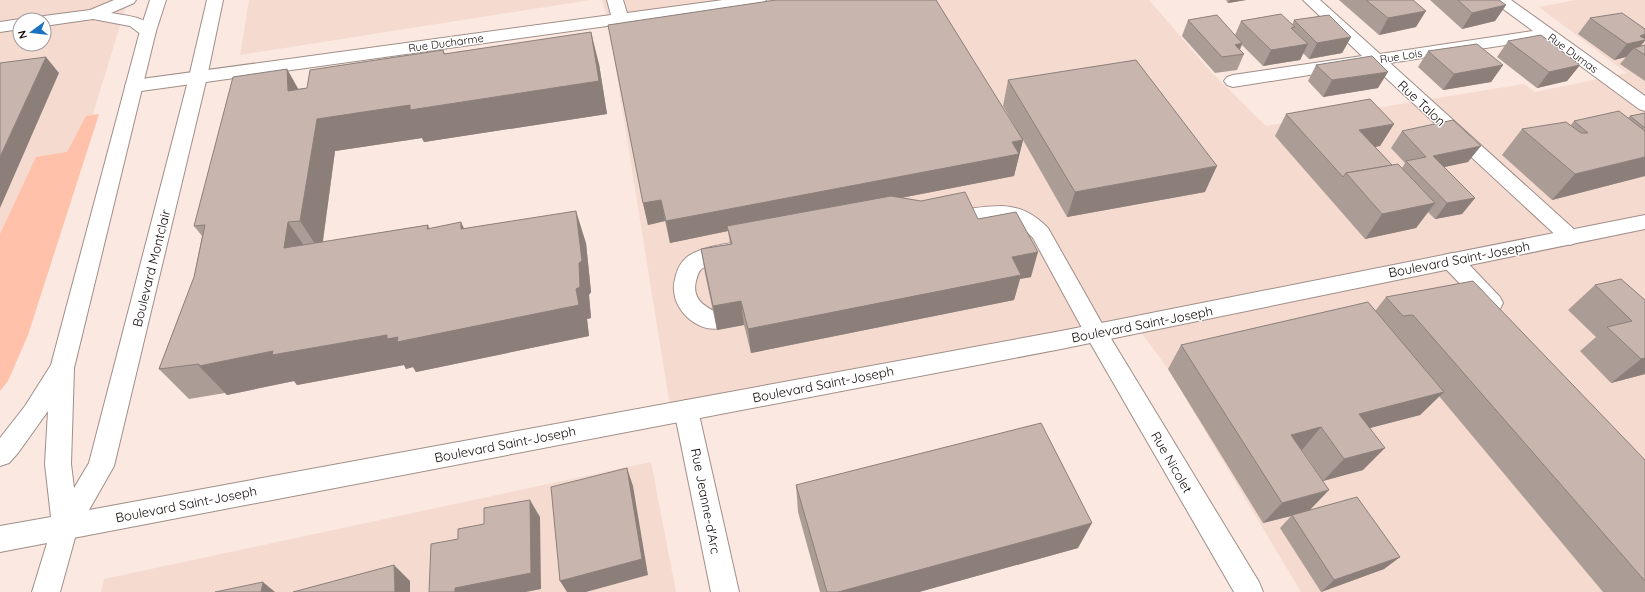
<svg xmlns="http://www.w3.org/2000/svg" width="1645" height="592" viewBox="0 0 1645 592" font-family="Quicksand,sans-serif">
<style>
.built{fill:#f5dad0;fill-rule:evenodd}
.green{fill:#ffc1aa}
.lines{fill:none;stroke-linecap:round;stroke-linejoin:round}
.minor-casing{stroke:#a08e88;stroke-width:2}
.major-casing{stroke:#a08e88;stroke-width:2}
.minor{fill:#fff;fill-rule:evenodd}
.major{fill:#fff;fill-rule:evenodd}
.wall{fill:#ac9c96}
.shaded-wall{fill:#8c7f7a}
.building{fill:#c8b5ae;stroke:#8c7f7a}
.labels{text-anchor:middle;stroke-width:3;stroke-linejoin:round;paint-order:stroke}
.far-street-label{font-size:11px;fill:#110b09;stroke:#fff}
.street-label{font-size:13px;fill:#110b09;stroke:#fff}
</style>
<rect width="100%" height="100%" fill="#fbe8e0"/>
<g class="built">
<path d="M0,0h128l-84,272 -44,95zM20,20h24v24h-24z"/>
<path d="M249,0h341l-350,55z"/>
<path d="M602,0h547l63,73 54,53 258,-42 11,8 92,-19 -88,-66 37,-7h69v592h-344l-133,-223 -32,-44 -465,88 -63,-393z"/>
<path d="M651,462l25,130h-575l3,-13z"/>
</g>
<path class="green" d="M99,114l-71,221 -20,46 -8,10v-157l36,-77 31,-5 19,-36z"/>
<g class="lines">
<g class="minor-casing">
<g id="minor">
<path d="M114,0h22l-2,3 -23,10c16,3 35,3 45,18l-2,4 -6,1 -6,-1 -12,-9 -37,-7 -49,7v-6h-8l2,-2 6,-2 46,-6z"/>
<path d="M607,0h16l4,13 96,-13h43l-2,3 -6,2 -624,87 -6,-2 -3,-4 3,-4 6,-2 477,-65z"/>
<path d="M1303,0h17l60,54 153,-23 -38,-28 -2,-3h18l134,96v15l-6,-2 -95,-70 -154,24 187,169 3,5 -3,5 -7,3 -7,-3 -191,-177 -139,22 -6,-2 -3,-4 3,-4 6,-2 129,-19z"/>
<path d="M20,19l4,1h-4v9l-20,3v-10z"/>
<path d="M1002,206c19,1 32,8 46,22l56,99 155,255 4,10h-29l-146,-253 -55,-101c-23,-24 -38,-20 -68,-13 -9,2 -16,4 -24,1l-3,-5 3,-5c19,-6 40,-10 61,-10z"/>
<path d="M731,243l7,2 4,6 -4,6c-11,3 -25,4 -35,11 -5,3 -5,7 -7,13 -5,20 12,28 28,34l3,6 -3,6c-22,8 -49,-13 -50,-37 -1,-5 1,-10 2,-15 2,-7 5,-13 11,-18 12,-9 30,-11 44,-14z"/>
<path d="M1452,253l8,2 40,42 3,6 -3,6 -8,3 -8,-3 -40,-42 -3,-6 3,-6z"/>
<path d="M686,400l9,3 3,7 41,182h-28l-37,-182 3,-7z"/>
<path d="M65,514l9,4 4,9 -18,65h-28l20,-65 4,-9z"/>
</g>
</g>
<g class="major-casing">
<path id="major" d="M150,0h16l-10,31 -82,337 -3,96 3,24 15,-25 100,-386 18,-77h16l-16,77 -93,389 -25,44 972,-179 584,-116v14l-584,120 -1061,203v-26l51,-9 -6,-53 3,-53 -30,42 -9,10 -9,3v-28l25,-32 26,-41 89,-334z"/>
</g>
<use href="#minor" class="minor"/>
<use href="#major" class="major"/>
</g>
<g class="wall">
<path d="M1226,0h20l-18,3z"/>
<path d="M1339,0h74l3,27 -37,8z"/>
<path d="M1430,0h69l7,5 -11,16 -33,8z"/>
<path d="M1590,18l51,28 4,-1v36l-25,-17 6,-7 -12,3 -36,-26z"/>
<path d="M1188,20l47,15 6,-14 51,4 2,-5 57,17 -9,16 -33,6 -6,-6 -3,7 -37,6 -21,-21 -2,5 4,4 -7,16 -22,3 -33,-37z"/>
<path d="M1508,41l72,24 -13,16 -30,7 -40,-31z"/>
<path d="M443,50l2,4 154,10 8,50 -183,28 -2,-4 -87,13 -12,91 105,-17 2,4 34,-1 122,15 5,49 -2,3 2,23 -4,1 2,17 -173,36 -3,-5 -7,2 -2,-4 -107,20 -3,-4 -67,14 -2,-2 -36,6 -30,-30 35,-92 8,-41 -8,-10 93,-157 11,20 9,-1z"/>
<path d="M1428,51l75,14 -12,17 -48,8 -25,-23z"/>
<path d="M1316,65l62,23 -55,9 -15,-16z"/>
<path d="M1008,80l197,112 -138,25 -44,-77 -9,36 -113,22 77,21 53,58 -11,2 -6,21 -263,53 -7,-28 -27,5 -12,-56 -4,-25 29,-5 -2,-13 -58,12 -5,-22 -17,4 -5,-22 374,-73 -14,-24z"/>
<path d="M1645,113v63l-93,24 -50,-45 20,-26 49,-4 3,-4 54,-3 2,-2z"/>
<path d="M1286,114l108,10 -14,22 -5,1 17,18 10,3 3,-5 -14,-15 11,-17 66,31 -24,5 31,31 -13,16 -27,5 -7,-7 -12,16 -51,11 -90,-103z"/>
<path d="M1595,285l50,15v74l-34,9 -31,-32 16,-14 -28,-27z"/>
<path d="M1386,297l259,163v132h-42l-164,-196 -19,19 -50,13 -7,42 -40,11 -21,-31h-1l9,60 90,47 -16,12 -63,23 -41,-64 11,-12 -28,7 -95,-154 13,-24 194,-34z"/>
<path d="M796,485l282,63 -159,44h-99l-22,-80z"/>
</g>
<g class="shaded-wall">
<path d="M1230,0h16l-18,3z"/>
<path d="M1506,5l-11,16 -33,8 10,-16z"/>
<path d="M1426,11l-10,16 -37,8 9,-17z"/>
<path d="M591,32l8,32 8,50 -183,28 -2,-4 -87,13 -14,102 -21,-32 17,-102z"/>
<path d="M1645,34v7l-8,9 -3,-2 -8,9 -12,3 13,-16 13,-8z"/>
<path d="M1351,37l-9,16 -33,6 8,-16z"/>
<path d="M1242,43l-5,12 -2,-10z"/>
<path d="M1308,44l-8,16 -37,6 8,-16z"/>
<path d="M46,57l13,16 -59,135v-51z"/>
<path d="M1503,65l-12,17 -48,8 11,-16z"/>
<path d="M1580,65l-13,16 -30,7 12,-16z"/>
<path d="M287,69l18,32 -17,-10z"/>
<path d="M1388,72l-10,16 -55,9 9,-17z"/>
<path d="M1394,124l-14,22 -34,6 13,-22z"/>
<path d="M1023,140l-9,36 -285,55 -2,-5 1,5 -58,12 -4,-22z"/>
<path d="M1481,146l-13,16 -47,10 12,-16z"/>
<path d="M1645,157v19l-93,24 23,-26z"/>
<path d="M1217,166l-12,26 -138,25 8,-25z"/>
<path d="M1475,198l-13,16 -27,5 12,-16z"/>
<path d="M661,200l4,21 -17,4 -5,-22z"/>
<path d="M1435,203l-19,25 -51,11 17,-25z"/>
<path d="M576,211l10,32 5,49 -2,3 2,23 -4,1 2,17 -173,36 -3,-5 -7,2 -2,-4 -107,20 -3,-4 -67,14 -28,-29 377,-77 3,-26z"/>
<path d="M288,222l21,31 -25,-5z"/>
<path d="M461,222l15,32 -15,-25z"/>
<path d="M1038,252l-7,25 -11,2 -6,21 -263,53 -3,-24 264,-72z"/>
<path d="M741,301l3,24 -27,5 -4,-24z"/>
<path d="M1645,358v16l-34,9 30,-24z"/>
<path d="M1444,392l-24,23 -81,21 20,-22z"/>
<path d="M1321,427l-19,23 -29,7 18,-22z"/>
<path d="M1385,448l-22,22 -40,11 21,-22z"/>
<path d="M627,468l6,18 15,89 -62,17h-19l-7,-11z"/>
<path d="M1329,490l-21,22 -16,3 -1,1 -28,7 19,-20z"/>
<path d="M530,500l10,17 1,72 -15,3h-71v-4z"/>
<path d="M1092,523l-14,25 -159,44h-81z"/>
<path d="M1400,557l-16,12 -63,23 13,-12z"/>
<path d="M394,565l16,16v11h-15z"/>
<path d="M263,582l12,10h-14z"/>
</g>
<g class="building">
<path d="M776,0h160l87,140 -11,2 7,12 -353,67 -5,-21 -18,3 -35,-178z"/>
<path d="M1366,0h47l13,11 -38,7z"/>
<path d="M1458,0h41l7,5 -34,8z"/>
<path d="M1622,13l23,16v5l-5,2 5,3v1l-18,4 -37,-26z"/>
<path d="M1281,14l14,13 -4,1 17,16 -37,6 -30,-29z"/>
<path d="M1217,15l25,28 -7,2 9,9 -22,3 -34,-37z"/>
<path d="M1329,15l22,22 -34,6 -23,-23z"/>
<path d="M591,32l8,49 -189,29v-5l-93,14 -17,102 -12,1 -4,26 144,-23 -1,4 34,-7v7l115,-18 6,50 -3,2 1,24 -4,2 3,16 -182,37 1,-5 -11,2v-4l-115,20 1,-4 -74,15v-2l-40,5 35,-92 11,-52 -11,1 39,-149 54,-8 1,22 19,-3 3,-18 133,-20 1,4z"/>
<path d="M1541,35l39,30 -31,7 -41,-31z"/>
<path d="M1477,44l26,21 -49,9 -26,-23z"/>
<path d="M1645,45v10l-11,-7z"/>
<path d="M1372,56l16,16 -56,8 -16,-15z"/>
<path d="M46,57l-46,100v-94z"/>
<path d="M1136,60l81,106 -142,26 -67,-112z"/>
<path d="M1370,99l24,25 -35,6 33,35 -46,8 -3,4 -57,-63z"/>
<path d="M1619,111l26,20v26l-70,17 -53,-45 44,-7 15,11h7l-14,-12z"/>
<path d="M1645,113v15l-15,-12z"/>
<path d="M1453,120l28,26 -48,10 42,42 -28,5 -41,-42 20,-4 -24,-26z"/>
<path d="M1398,164l37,39 -53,11 -36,-41z"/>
<path d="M965,192l13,27 38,-7 22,40 -26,5 9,18 -273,54 -7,-28 -28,5 -12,-57 31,-5 -5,-18 164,-30 30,5z"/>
<path d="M1621,279l24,21v58l-4,1 -34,-32 25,-6 -37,-36z"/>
<path d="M1473,281l172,179v121l-232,-266 -10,1 -17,-19z"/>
<path d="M1368,302l76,90 -85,22 26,34 -41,11 -23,-32 -30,8 38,55 -47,13 -101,-158z"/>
<path d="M1041,423l51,100 -254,69h-11l-31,-107z"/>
<path d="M627,468l15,91 -82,22 -9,-94z"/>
<path d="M1357,497l43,60 -66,23 -42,-65z"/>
<path d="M530,500l1,73 -76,15v4h-26l2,-48 27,-5v-10l26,-5v-16z"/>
<path d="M394,565l1,27h-102z"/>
<path d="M263,582l-2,10h-46z"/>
</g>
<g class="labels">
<g class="far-street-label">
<text transform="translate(446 43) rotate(-8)" y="4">Rue Ducharme</text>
<text transform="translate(1573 53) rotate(36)" y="4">Rue Dumas</text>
<text transform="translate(1401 56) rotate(-9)" y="4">Rue Lois</text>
</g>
<g class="street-label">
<text transform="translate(1422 103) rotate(43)" y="5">Rue Talon</text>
<text transform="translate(1459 259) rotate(-11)" y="5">Boulevard Saint-Joseph</text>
<text transform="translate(151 268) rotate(-76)" y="5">Boulevard Montclair</text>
<text transform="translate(1142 324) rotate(-11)" y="5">Boulevard Saint-Joseph</text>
<text transform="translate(823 384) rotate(-11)" y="5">Boulevard Saint-Joseph</text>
<text transform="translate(505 444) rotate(-11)" y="5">Boulevard Saint-Joseph</text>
<text transform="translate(1172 462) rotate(60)" y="5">Rue Nicolet</text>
<text transform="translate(706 501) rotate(79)" y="5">Rue Jeanne-d'Arc</text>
<text transform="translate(186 504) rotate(-11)" y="5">Boulevard Saint-Joseph</text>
</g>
</g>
<g transform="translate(32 32) rotate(255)"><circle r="19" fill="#ffffff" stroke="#a09d9d"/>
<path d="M0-3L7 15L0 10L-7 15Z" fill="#1b72bf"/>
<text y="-6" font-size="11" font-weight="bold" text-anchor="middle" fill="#110b09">N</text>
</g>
</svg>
